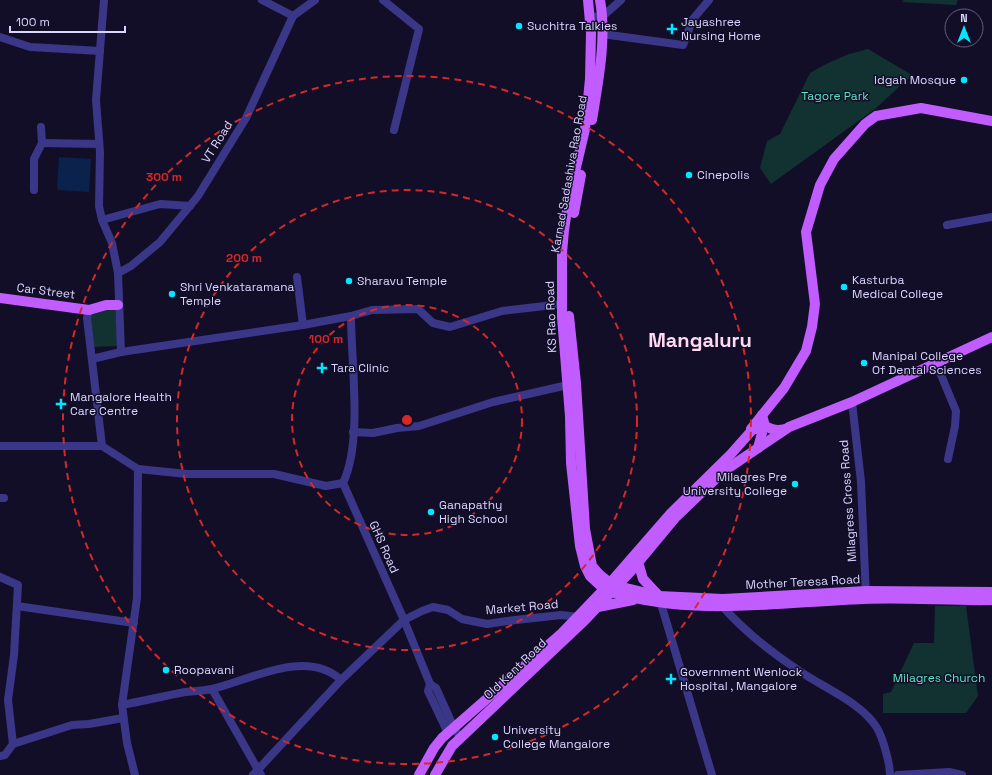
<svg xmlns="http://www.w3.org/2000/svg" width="992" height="775" viewBox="0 0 992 775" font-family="'Space Grotesk',sans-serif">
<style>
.green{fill:#113231}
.water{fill:#0a224c}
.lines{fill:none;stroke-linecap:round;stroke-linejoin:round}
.minor{stroke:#3a3789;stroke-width:8}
.major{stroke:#c15dff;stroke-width:10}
.ring{fill:none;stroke:#d62828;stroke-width:2;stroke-dasharray:7 5}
.poi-dot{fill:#02e7ff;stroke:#130e28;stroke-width:1.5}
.labels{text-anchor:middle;stroke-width:3;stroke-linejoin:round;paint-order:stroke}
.poi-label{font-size:12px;fill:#dad6ff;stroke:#130e28;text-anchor:start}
.park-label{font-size:12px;fill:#5be6c2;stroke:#130e28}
.street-label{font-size:12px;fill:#dad6ff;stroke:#130e28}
.town-label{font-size:20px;font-weight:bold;fill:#ffd8f1;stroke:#130e28}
.centre{fill:#d62828;stroke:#130e28;stroke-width:2}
.ring-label{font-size:12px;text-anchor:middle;font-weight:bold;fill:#d62828;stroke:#130e28;stroke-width:3;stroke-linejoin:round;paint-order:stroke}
</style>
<rect width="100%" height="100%" fill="#130e28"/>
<g class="green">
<path d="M904,0h54l-2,5 -54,-3z"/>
<path d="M868,49l44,26 -37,34 -104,75 -11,-16 7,-27 13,-7 30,-61 16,-9 23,-10z"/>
<path d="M115,309l3,37 -26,1 -2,-37z"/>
<path d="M935,606h31l12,90 -12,17h-83v-19l8,-2 23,-49h20z"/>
</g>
<path class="water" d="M59,157l32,2 -2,33 -32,-2z"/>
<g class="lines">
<g class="minor">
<path d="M104,0l-8,100 4,52 -1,54 3,14 10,23 6,30"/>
<path d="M262,0l31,16"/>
<path d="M383,0l36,29 -25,101"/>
<path d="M590,17l13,-1 18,-16"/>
<path d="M602,34l81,11 10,-26 16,-19"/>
<path d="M0,37l30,10 70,4"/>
<path d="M42,143l57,1"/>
<path d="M34,190v-31l8,-16 -1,-16"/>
<path d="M102,220l58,-16 30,2"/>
<path d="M947,225l45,-8"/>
<path d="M297,277l6,48"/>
<path d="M89,310l-2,8 15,128 36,23 -1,129 -15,107 5,38 8,32"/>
<path d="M121,352l-3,-79 13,-7 29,-24 38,-46 48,-78 47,-102 22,-16"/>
<path d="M92,359l29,-7 182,-27 48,-9 21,-6 46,-1 15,14 17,4 52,-16 60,-7"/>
<path d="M936,363l20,48 -1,15 -7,33"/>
<path d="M852,402l9,80 5,115"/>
<path d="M353,432l20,1 24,-5 22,-2 74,-24 79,-18"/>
<path d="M0,446h102"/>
<path d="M138,469l49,5h87l52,12 17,-3"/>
<path d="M343,483l61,137 26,64 -2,7 20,42"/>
<path d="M343,483c20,-42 8,-120 8,-167"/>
<path d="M0,498h4"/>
<path d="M0,577l18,8 -4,70 -6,45 5,44 -8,11 -5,1"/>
<path d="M659,597l53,178"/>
<path d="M723,602v5c23,26 49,46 78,65 23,16 61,31 76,56 6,10 13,36 13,47"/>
<path d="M17,606l117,17"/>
<path d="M430,684l6,4 18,40 7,10"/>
<path d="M212,689l49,86"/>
<path d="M122,705c21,-4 42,-9 63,-13 9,-1 18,-1 27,-3 38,-9 94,-41 129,-9"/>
<path d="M13,744l59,-19 17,-1 34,-6"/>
<path d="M253,775l88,-95 63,-60 18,-9 11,-4 15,3 14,9 25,5 20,-3 54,-6 17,2"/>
<path d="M898,775l51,-3 13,3"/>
</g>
<g class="major">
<path d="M588,0l3,33 -1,46 -5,50 -16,68 -5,33 -2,23v64l8,99 1,47 9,83 5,20 5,10 14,13"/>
<path d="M592,120c6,-38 15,-81 8,-120"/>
<path d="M574,213l7,-38"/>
<path d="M0,298l89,12 17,-5h12"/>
<path d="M569,316l7,67 9,146 7,37 8,9 10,8"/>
<path d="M762,415l3,11c8,4 12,5 20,3"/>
<path d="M751,429l33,-41 22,-37 6,-24 3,-23 -9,-72 14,-47 14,-26 31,-35 11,-8 45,-8 71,13"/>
<path d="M638,562l5,17 15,16"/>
<path d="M618,586l41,10 64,3 143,-8 126,1"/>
<path d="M611,592c83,25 168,10 253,7 43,-2 86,2 128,1"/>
<path d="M598,607l35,-7"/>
<path d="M419,775l15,-27 8,-10 120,-105 48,-50 61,-70 60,-59 23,-26 6,2 2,3 -4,15"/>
<path d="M435,775l17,-29 133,-126 46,-49 44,-53 49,-47 65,-44 63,-25 140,-65"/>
</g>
</g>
<g class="ring">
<circle cx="407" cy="420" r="115"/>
<circle cx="407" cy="420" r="230"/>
<circle cx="407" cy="420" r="344"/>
</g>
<g class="poi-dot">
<circle cx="519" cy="26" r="4"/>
<path d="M670 23h4v4h4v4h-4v4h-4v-4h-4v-4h4z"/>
<circle cx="964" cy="80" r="4"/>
<circle cx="689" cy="175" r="4"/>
<circle cx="349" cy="281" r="4"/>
<circle cx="844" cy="287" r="4"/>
<circle cx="172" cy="294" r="4"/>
<circle cx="864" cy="363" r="4"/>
<path d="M320 362h4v4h4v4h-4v4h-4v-4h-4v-4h4z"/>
<path d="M59 398h4v4h4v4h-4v4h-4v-4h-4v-4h4z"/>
<circle cx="795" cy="484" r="4"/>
<circle cx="431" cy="512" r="4"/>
<circle cx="166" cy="670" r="4"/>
<path d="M669 673h4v4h4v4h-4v4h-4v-4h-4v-4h4z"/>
<circle cx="495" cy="737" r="4"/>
</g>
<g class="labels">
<g class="poi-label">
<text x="681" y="26">Jayashree<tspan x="681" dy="14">Nursing Home</tspan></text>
<text x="527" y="30">Suchitra Talkies</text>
<text x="956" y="84" text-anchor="end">Idgah Mosque</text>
<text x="697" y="179">Cinepolis</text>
<text x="852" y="284">Kasturba<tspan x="852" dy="14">Medical College</tspan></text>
<text x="357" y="285">Sharavu Temple</text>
<text x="180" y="291">Shri Venkataramana<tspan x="180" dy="14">Temple</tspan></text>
<text x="872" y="360">Manipal College<tspan x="872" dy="14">Of Dental Sciences</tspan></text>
<text x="331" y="372">Tara Clinic</text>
<text x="70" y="401">Mangalore Health<tspan x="70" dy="14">Care Centre</tspan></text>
<text x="787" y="481" text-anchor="end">Milagres Pre<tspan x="787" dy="14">University College</tspan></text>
<text x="439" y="509">Ganapathy<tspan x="439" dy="14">High School</tspan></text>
<text x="174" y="674">Roopavani</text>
<text x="680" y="676">Government Wenlock<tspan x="680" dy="14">Hospital , Mangalore</tspan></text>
<text x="503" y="734">University<tspan x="503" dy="14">College Mangalore</tspan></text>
</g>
<g class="park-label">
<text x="835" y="100">Tagore Park</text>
<text x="939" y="682">Milagres Church</text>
</g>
<g class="street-label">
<text transform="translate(217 142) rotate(-58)" y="4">VT Road</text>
<text transform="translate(569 174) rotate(-80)" y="4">Karnad Sadashiva Rao Road</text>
<text transform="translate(46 291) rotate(7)" y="4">Car Street</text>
<text transform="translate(551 317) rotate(-92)" y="4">KS Rao Road</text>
<text transform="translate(848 501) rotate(-94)" y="4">Milagress Cross Road</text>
<text transform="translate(384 547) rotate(66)" y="4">GHS Road</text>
<text transform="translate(803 582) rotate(-3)" y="4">Mother Teresa Road</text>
<text transform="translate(522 607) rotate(-5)" y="4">Market Road</text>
<text transform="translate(515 669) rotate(-44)" y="4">Old Kent Road</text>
</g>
<g class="town-label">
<text x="700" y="347">Mangaluru</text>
</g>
</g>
<circle cx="407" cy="420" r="6" class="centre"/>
<g class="ring-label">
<text x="164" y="181">300 m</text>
<text x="244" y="262">200 m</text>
<text x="326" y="343">100 m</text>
</g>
<g transform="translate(964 28)"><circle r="19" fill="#130e28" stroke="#635e7e"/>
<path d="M0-3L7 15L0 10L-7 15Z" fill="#02e7ff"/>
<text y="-6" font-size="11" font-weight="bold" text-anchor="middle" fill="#dad6ff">N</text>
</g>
<path d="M10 26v6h115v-6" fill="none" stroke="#dad6ff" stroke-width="2"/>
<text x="16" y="26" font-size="12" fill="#dad6ff" stroke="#130e28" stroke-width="3" paint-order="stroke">100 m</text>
</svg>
